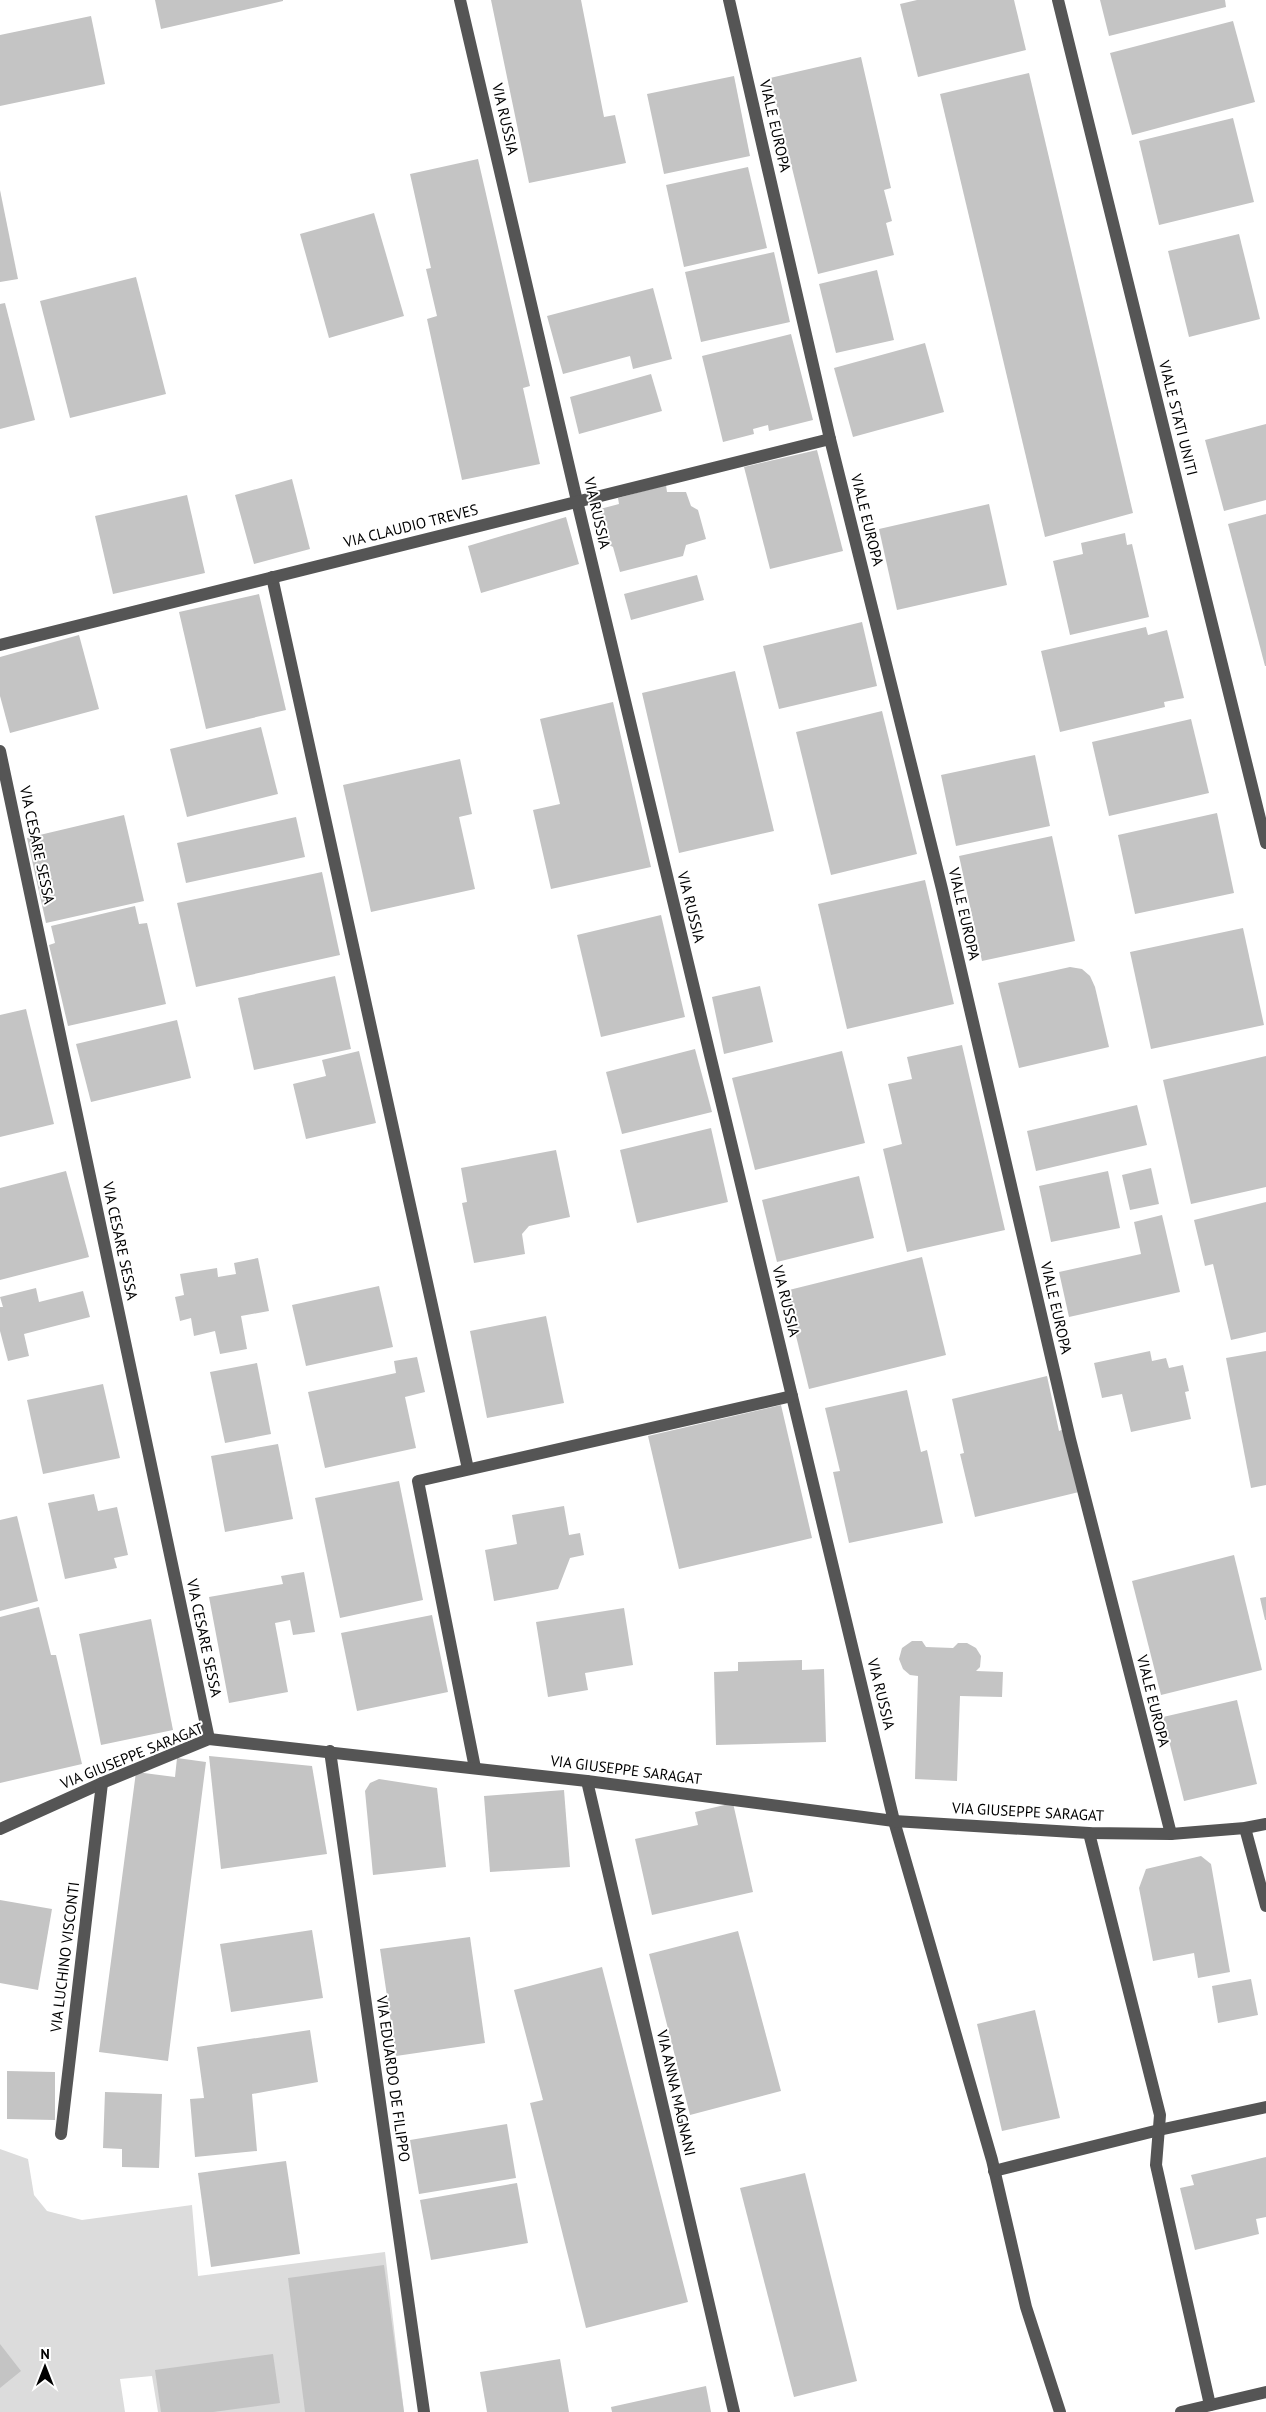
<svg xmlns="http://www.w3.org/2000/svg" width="1266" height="2412" viewBox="0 0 1266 2412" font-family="'PT Sans',sans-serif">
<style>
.green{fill:#dcdcdc}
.building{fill:#c4c4c4}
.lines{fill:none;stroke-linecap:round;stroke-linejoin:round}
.minor{stroke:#555;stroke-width:12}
.labels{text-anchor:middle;stroke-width:4;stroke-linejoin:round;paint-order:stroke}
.street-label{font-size:15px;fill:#000;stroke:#fff}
</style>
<rect width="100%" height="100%" fill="#fff"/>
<path class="green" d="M0,2149l28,10 6,36 13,16 35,9 110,-15 6,71 187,-24 19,160h-246l-6,-36 -32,3 5,33h-125z"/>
<g class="building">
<path d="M155,0h128v1l-122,28z"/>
<path d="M491,0h90l23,117 11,-2 11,48 -97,20z"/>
<path d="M917,0h97l12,50 -108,27 -18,-73z"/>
<path d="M1100,0h125l1,7 -117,29z"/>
<path d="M91,16l14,68 -105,22v-71z"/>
<path d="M1233,21l22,81 -123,33 -22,-82z"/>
<path d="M861,57l30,131 -7,2 8,31 -6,2 8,32 -76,19 -48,-196z"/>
<path d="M1029,73l104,440 -88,24 -105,-443z"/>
<path d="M734,76l16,80 -86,18 -17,-80z"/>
<path d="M1233,118l21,84 -95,23 -20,-84z"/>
<path d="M478,159l52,227 -7,2 17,76 -78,16 -35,-161 10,-3 -11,-47 5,-1 -21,-94z"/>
<path d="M748,167l19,81 -83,19 -18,-82z"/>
<path d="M0,190l18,89 -18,3z"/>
<path d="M374,213l30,103 -75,22 -29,-104z"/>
<path d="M1239,234l21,85 -71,18 -21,-86z"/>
<path d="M774,252l16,70 -89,20 -16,-70z"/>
<path d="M877,270l17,70 -58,13 -17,-69z"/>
<path d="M136,277l30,117 -96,24 -30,-117z"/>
<path d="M653,288l19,71 -39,10 -3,-13 -67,18 -16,-58z"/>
<path d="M5,303l30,117 -35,9v-125z"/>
<path d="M791,334l22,86 -44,11 -1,-6 -15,4 1,5 -31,8 -21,-86z"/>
<path d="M925,343l19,69 -91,25 -19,-69z"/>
<path d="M651,374l11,37 -83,23 -9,-37z"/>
<path d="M1266,424v76l-42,11 -19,-71z"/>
<path d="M817,450l26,101 -73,18 -26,-102z"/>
<path d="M292,479l18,70 -56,15 -19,-69z"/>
<path d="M666,485l1,7h19l5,14 7,4 8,29 -20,6 -3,11 -63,16 -7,-25 -4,-2 -9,-36 19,-5 -1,-6z"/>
<path d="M187,495l18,78 -92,21 -18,-78z"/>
<path d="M989,504l18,81 -110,25 -18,-81z"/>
<path d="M1266,514v152h-1l-37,-142z"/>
<path d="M566,517l13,47 -98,29 -13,-47z"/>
<path d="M1125,533l2,12 5,-1 17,73 -79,18 -17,-74 30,-7 -2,-11z"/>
<path d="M697,575l7,25 -73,20 -7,-26z"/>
<path d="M259,594l27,116 -80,19 -27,-117z"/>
<path d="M862,622l15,64 -98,23 -16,-63z"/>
<path d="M1146,627l2,8 19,-5 17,68 -20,4 1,5 -105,25 -19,-81z"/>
<path d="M79,635l20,74 -89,24 -10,-37v-39z"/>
<path d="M735,671l39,160 -95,22 -37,-160z"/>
<path d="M613,702l38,165 -100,22 -18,-79 27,-6 -20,-85z"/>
<path d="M882,711l35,143 -86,21 -35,-143z"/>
<path d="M1191,719l18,74 -100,23 -17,-74z"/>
<path d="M261,727l17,67 -91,23 -17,-68z"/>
<path d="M1035,755l15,71 -94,20 -15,-71z"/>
<path d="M460,759l12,55 -13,3 16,72 -104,23 -28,-127z"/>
<path d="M1217,813l17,80 -99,21 -17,-79z"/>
<path d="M124,815l20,86 -98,22 -19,-85z"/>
<path d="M296,817l9,40 -119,26 -9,-40z"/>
<path d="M1052,836l23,105 -93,20 -23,-105z"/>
<path d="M322,872l18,83 -144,32 -19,-84z"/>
<path d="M925,880l29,124 -107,25 -29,-125z"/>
<path d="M135,906l4,18 8,-1 19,81 -98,22 -19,-81 6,-2 -4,-17z"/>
<path d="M661,915l24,102 -84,20 -24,-102z"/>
<path d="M1243,928l21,97 -113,24 -21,-97z"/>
<path d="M1070,967l12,2 8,7 5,11 14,60 -90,21 -21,-85z"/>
<path d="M335,976l16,73 -97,21 -16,-72z"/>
<path d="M760,986l13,56 -49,12 -12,-57z"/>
<path d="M26,1009l28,115 -54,13v-122z"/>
<path d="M177,1020l14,58 -100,24 -15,-58z"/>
<path d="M962,1045l43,185 -98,22 -24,-103 19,-5 -14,-60 24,-5 -5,-22z"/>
<path d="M695,1049l17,63 -90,22 -16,-62z"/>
<path d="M359,1051l17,72 -70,16 -13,-55 33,-8 -4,-16z"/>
<path d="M842,1051l23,92 -110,27 -23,-92z"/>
<path d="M1266,1056v131l-75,17 -28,-124z"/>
<path d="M1137,1105l10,40 -111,26 -9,-40z"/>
<path d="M711,1128l17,74 -91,21 -17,-73z"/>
<path d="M556,1150l14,67 -41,9 -7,8 3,20 -51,9 -12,-60 5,-1 -6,-34z"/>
<path d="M1151,1168l8,36 -29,6 -8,-35z"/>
<path d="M66,1171l23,86 -89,23v-92z"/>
<path d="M1108,1171l12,57 -69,14 -12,-56z"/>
<path d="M859,1176l15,62 -97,24 -15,-62z"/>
<path d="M1266,1202v130l-35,8 -18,-76 -8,2 -11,-46z"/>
<path d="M1162,1215l18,77 -111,25 -10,-45 82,-18 -7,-32z"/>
<path d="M922,1257l24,98 -137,34 -24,-98z"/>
<path d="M258,1258l11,53 -28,5 6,33 -27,5 -5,-23 -21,5 -3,-18 -11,3 -5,-24 9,-2 -4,-21 37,-6 1,9 18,-3 -2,-11z"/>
<path d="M379,1286l14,61 -87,19 -14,-61z"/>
<path d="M36,1288l3,14 44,-11 7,26 -66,17 5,22 -21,5 -8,-30v-24h3l-3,-10z"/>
<path d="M546,1316l18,87 -77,15 -17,-87z"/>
<path d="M1150,1351l2,10 14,-3 3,10 14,-3 6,26 -4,1 6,27 -60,13 -9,-38 -20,4 -8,-35z"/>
<path d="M1266,1351v134l-15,3 -25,-130z"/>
<path d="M417,1357l8,35 -20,5 11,51 -91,20 -17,-76 88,-19 -2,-12z"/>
<path d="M257,1363l14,71 -46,9 -15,-71z"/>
<path d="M1047,1376l12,55 5,-2 15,63 -104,25 -15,-63 4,-1 -12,-54z"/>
<path d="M103,1384l17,74 -77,16 -16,-74z"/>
<path d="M907,1390l14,62 6,-2 16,73 -94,20 -16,-71 7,-1 -15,-63z"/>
<path d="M781,1405l31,133 -133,31 -31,-133z"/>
<path d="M278,1444l15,75 -68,13 -14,-76z"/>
<path d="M399,1481l24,119 -83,18 -25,-120z"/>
<path d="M94,1494l4,17 19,-4 11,48 -14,3 3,10 -52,11 -17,-76z"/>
<path d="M564,1506l5,29 11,-2 4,22 -14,3 -12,31 -64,12 -9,-51 32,-6 -5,-29z"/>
<path d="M17,1516l21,85 -38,10v-91z"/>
<path d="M1234,1555l28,115 -101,25 -29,-114z"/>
<path d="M304,1572l11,60 -22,3 -3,-15 -15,3 13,69 -59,11 -20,-106 74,-13 -2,-8z"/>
<path d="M1266,1597v23h-1l-5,-22z"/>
<path d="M39,1607l12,48h5l26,109 -82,19v-166z"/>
<path d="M624,1608l9,57 -48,8 3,17 -40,7 -12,-75z"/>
<path d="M432,1615l16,77 -91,19 -16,-78z"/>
<path d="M151,1619l22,111 -72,15 -22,-111z"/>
<path d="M912,1641h10l4,6 27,1 5,-5h9l9,5 5,8 -1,11 -4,4 27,1 -1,25 -42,-1 -3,85 -42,-2 3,-103 -8,-1 -7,-6 -4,-10 3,-11z"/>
<path d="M802,1660v10l22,-1 2,73 -110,3 -2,-73 24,-1v-9z"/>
<path d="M1237,1700l20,84 -73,17 -21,-84z"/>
<path d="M209,1756l103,10 15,88 -106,15z"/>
<path d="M177,1758l29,4 -38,299 -69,-9 37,-280 39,5z"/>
<path d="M379,1779l58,9 9,79 -73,8 -8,-84 5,-8z"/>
<path d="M564,1790l6,77 -80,5 -6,-76z"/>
<path d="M733,1803l20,89 -101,23 -17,-76 63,-14 -3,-13z"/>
<path d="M1201,1856l10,8 19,108 -32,6 -4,-25 -41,8 -14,-73 7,-19z"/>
<path d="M0,1900l52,9 -14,81 -38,-7z"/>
<path d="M312,1930l11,68 -92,14 -11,-68z"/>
<path d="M738,1931l43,160 -91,24 -41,-161z"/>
<path d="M470,1937l15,106 -89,13 -16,-107z"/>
<path d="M602,1967l86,335 -102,26 -56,-225 13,-3 -29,-110z"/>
<path d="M1251,1979l7,36 -40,8 -6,-37z"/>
<path d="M1035,2010l25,108 -58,13 -25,-107z"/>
<path d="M310,2030l8,52 -66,12 5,57 -62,6 -5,-58 14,-1 -7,-51z"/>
<path d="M7,2071l48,1v48l-48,-1z"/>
<path d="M105,2092l57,2 -3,74 -37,-1v-18l-19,-1z"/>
<path d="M507,2124l9,54 -97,16 -9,-54z"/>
<path d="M1266,2157v60l-10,2 3,15 -64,16 -15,-62 14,-3 -3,-10z"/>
<path d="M286,2161l14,93 -89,13 -13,-94z"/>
<path d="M805,2173l52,208 -63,16 -54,-209z"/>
<path d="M517,2183l11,60 -97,17 -11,-60z"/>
<path d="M384,2265l20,147h-99l-17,-134z"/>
<path d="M0,2344l21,27 -21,17z"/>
<path d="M273,2354l7,49 -67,9h-52l-6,-42z"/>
<path d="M560,2359l9,53h-82l-7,-40z"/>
<path d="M706,2386l5,26h-99l-1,-5z"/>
</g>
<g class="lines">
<g class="minor">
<path d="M460,0l117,501 317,1320 98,339 34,147 34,105"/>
<path d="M729,0l101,439 112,450 128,550 101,395"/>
<path d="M1058,0l208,843"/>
<path d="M272,577l196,892"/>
<path d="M0,645l830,-206"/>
<path d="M0,751l209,988"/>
<path d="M330,1751l94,661"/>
<path d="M475,1768l-57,-287 374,-85"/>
<path d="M587,1781l147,631"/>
<path d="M1245,1828l21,78"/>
<path d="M0,1829l102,-46 107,-44 378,42 307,40 195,12 82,1 74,-6 21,-4"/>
<path d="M1089,1833l71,282 -4,50 54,240"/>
<path d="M61,2134l41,-351"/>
<path d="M994,2171l165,-41 107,-23"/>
<path d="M1181,2412l85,-20"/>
</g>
</g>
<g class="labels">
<g class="street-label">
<text transform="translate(505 119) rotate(77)" y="5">VIA RUSSIA</text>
<text transform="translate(775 126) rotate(77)" y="5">VIALE EUROPA</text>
<text transform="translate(1178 418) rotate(76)" y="5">VIALE STATI UNITI</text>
<text transform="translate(597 513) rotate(77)" y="5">VIA RUSSIA</text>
<text transform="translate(867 520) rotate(76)" y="5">VIALE EUROPA</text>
<text transform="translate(411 526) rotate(-14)" y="5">VIA CLAUDIO TREVES</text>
<text transform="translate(37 845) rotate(78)" y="5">VIA CESARE SESSA</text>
<text transform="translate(691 907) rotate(76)" y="5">VIA RUSSIA</text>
<text transform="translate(964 914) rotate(77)" y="5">VIALE EUROPA</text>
<text transform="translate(120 1241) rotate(78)" y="5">VIA CESARE SESSA</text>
<text transform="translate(786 1301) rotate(76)" y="5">VIA RUSSIA</text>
<text transform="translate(1056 1308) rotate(77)" y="5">VIALE EUROPA</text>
<text transform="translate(204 1638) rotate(78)" y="5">VIA CESARE SESSA</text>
<text transform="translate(881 1694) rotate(76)" y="5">VIA RUSSIA</text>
<text transform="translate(1153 1701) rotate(76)" y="5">VIALE EUROPA</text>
<text transform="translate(132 1756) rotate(-22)" y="5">VIA GIUSEPPE SARAGAT</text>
<text transform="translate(626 1770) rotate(7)" y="5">VIA GIUSEPPE SARAGAT</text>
<text transform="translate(1028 1812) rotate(3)" y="5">VIA GIUSEPPE SARAGAT</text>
<text transform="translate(65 1957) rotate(-83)" y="5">VIA LUCHINO VISCONTI</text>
<text transform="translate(393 2079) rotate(82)" y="5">VIA EDUARDO DE FILIPPO</text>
<text transform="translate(676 2093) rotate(77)" y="5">VIA ANNA MAGNANI</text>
</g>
</g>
<g transform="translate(45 2367)" stroke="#ffffff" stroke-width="4" paint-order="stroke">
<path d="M0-4L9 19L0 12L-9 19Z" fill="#000000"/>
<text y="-8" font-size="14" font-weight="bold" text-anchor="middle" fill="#000000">N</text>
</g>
</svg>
